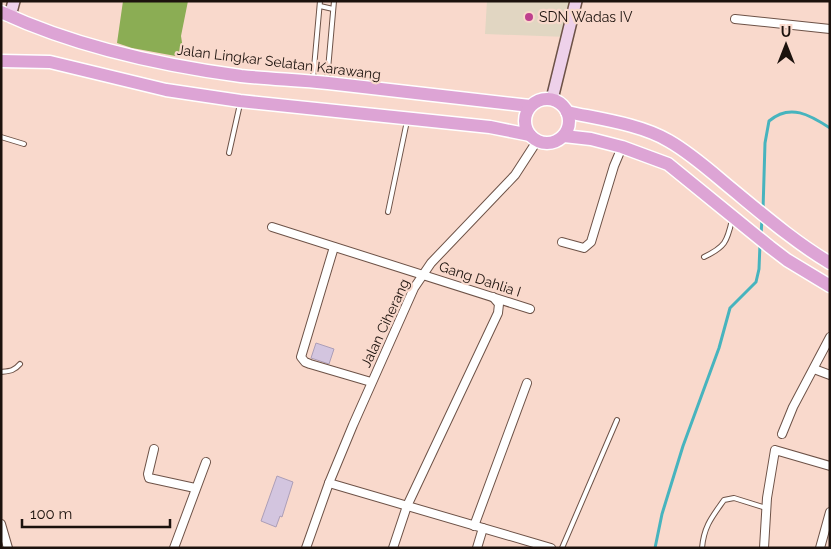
<svg xmlns="http://www.w3.org/2000/svg" width="831" height="549" viewBox="0 0 831 549" font-family="Raleway,sans-serif">
<style>
.education{fill:#e1d6c2}
.forest{fill:#8bad54}
.lines{fill:none;stroke-linecap:round;stroke-linejoin:round}
.stream{stroke:#47b4be;stroke-width:3}
.building{fill:#d3c5df;stroke:#ac9eb7}
.service-casing{stroke:#6d5247;stroke-width:6}
.minor-casing{stroke:#6d5247;stroke-width:10}
.secondary-casing{stroke:#6d5247;stroke-width:14}
.primary-casing{stroke:#fff;stroke-width:15}
.service{stroke:#fff;stroke-width:4}
.minor{stroke:#fff;stroke-width:8}
.secondary{stroke:#eed1ea;stroke-width:11}
.primary{stroke:#dda4d5;stroke-width:12}
.poi-dot{fill:#be408e;stroke:#f9d9cc;stroke-width:2}
.labels{text-anchor:middle;stroke-width:4.5;stroke-linejoin:round;paint-order:stroke}
.poi-label{font-size:14px;fill:#1c120d;stroke:#f9d9cc;text-anchor:start}
.street-label{font-size:14px;fill:#1c120d;stroke:#f9d9cc}
</style>
<rect width="100%" height="100%" fill="#f9d9cc"/>
<path class="education" d="M487,1h90l-10,36 -82,-3z"/>
<path class="forest" d="M123,1h65l-7,35 2,13 -2,8 -49,-9 -15,-5z"/>
<g class="lines">
<g class="stream">
<path d="M763,210l2,-67 4,-22c21,-18 41,-6 61,7"/>
<path d="M761,235l1,-16"/>
<path d="M655,548l7,-34 21,-68 36,-98 11,-40 26,-26 3,-13 1,-25"/>
</g>
</g>
<g class="building">
<path d="M316,343l18,6 -5,15 -18,-6z"/>
<path d="M277,476l16,6 -11,35 -2,-1 -4,11 -15,-6z"/>
</g>
<g class="lines">
<g class="service-casing">
<g id="service">
<path d="M320,6l13,3"/>
<path d="M313,79l7,-78"/>
<path d="M327,81l7,-80"/>
<path d="M1,137l23,7"/>
<path d="M229,153l11,-49"/>
<path d="M388,212l19,-91"/>
<path d="M704,257c21,-10 23,-15 28,-37"/>
<path d="M1,372c9,-1 13,-1 19,-8"/>
<path d="M562,548l55,-128"/>
<path d="M702,548c2,-22 10,-31 22,-48l10,-2 32,10"/>
</g>
</g>
<g class="minor-casing">
<g id="minor">
<path d="M735,19l95,10"/>
<path d="M272,227l258,82"/>
<path d="M562,242l22,6 7,-6 23,-76 8,-19"/>
<path d="M334,247l-33,110 4,5 5,2 61,18"/>
<path d="M814,369l16,6"/>
<path d="M782,434l11,-27 37,-70"/>
<path d="M154,449l-6,25 1,4 46,10"/>
<path d="M329,483l222,65"/>
<path d="M1,524l7,24"/>
<path d="M474,526l53,-143"/>
<path d="M174,548l32,-86"/>
<path d="M306,548l23,-65 24,-58 61,-137 17,-25 84,-88 22,-34"/>
<path d="M393,548l14,-42 91,-193 1,-9 -6,-7"/>
<path d="M477,548l6,-20"/>
<path d="M764,548l3,-50 8,-48 55,16"/>
<path d="M820,548l10,-36"/>
</g>
</g>
<g class="secondary-casing">
<g id="secondary">
<path d="M10,16l4,-15"/>
<path d="M552,99l24,-98"/>
</g>
</g>
<g class="primary-casing">
<g id="primary">
<path d="M1,12c75,35 158,53 240,64 29,3 58,4 87,7 67,7 135,16 202,23"/>
<path d="M1,61l49,1 116,28 74,11 250,26 40,8"/>
<circle cx="547" cy="121" r="22"/>
<path d="M567,112c32,7 73,12 102,29 21,12 39,28 58,44 33,27 66,56 103,78"/>
<path d="M564,136l27,3 31,8 46,17 102,83 17,13 43,26"/>
</g>
</g>
<use href="#service" class="service"/>
<use href="#minor" class="minor"/>
<use href="#secondary" class="secondary"/>
<use href="#primary" class="primary"/>
</g>
<circle class="poi-dot" cx="529" cy="17" r="5"/>
<g class="labels">
<g class="poi-label">
<text x="539" y="22">SDN Wadas IV</text>
</g>
<g class="street-label">
<text transform="translate(279 62) rotate(7)" y="5">Jalan Lingkar Selatan Karawang</text>
<text transform="translate(480 279) rotate(18)" y="5">Gang Dahlia I</text>
<text transform="translate(385 323) rotate(-65)" y="5">Jalan Ciherang</text>
</g>
</g>
<rect width="831" height="549" fill="none" stroke="#1c120d" stroke-width="5"/>
<g transform="translate(786 45)" stroke="#f9d9cc" stroke-width="4" paint-order="stroke">
<path d="M0-4L9 19L0 12L-9 19Z" fill="#1c120d"/>
<text y="-8" font-size="14" font-weight="bold" text-anchor="middle" fill="#1c120d">U</text>
</g>
<path d="M22 519v8h148v-8" fill="none" stroke="#1c120d" stroke-width="2.5"/>
<text x="30" y="519" font-size="15" fill="#1c120d" stroke="#f9d9cc" stroke-width="4" paint-order="stroke">100 m</text>
</svg>
